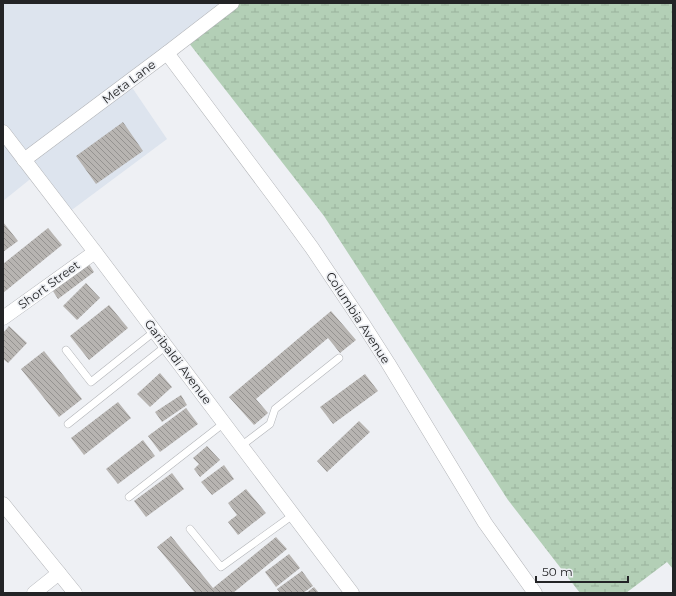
<svg xmlns="http://www.w3.org/2000/svg" width="676" height="596" viewBox="0 0 676 596" font-family="Montserrat,sans-serif">
<style>
.built{fill:#dde4ee}
.wetland{fill:url(#wetland-marsh)}
.building{fill:url(#building-back-hatch)}
.lines{fill:none;stroke-linecap:round;stroke-linejoin:round}
.service-casing{stroke:#b3b5b9;stroke-width:8}
.minor-casing{stroke:#b3b5b9;stroke-width:15}
.service{stroke:#fff;stroke-width:7}
.minor{stroke:#fff;stroke-width:14}
.labels{text-anchor:middle;stroke-width:3.5;stroke-linejoin:round;paint-order:stroke}
.street-label{font-size:12px;fill:#232426;stroke:#eef0f4}
</style>
<defs>
<pattern id="wetland-marsh" width="20" height="14" patternUnits="userSpaceOnUse"><rect width="20" height="14" fill="#b3cfb6"/><path d="M1 5h8M5 5V1M11 12h8M15 12V8" fill="none" stroke="#9ab29c"/></pattern>
<pattern id="building-back-hatch" width="6" height="6" patternUnits="userSpaceOnUse"><rect width="6" height="6" fill="#b7b4b1"/><path d="M-1 5l2 2M0 0l6 6M5-1l2 2" fill="none" stroke="#949290"/></pattern>
</defs>
<rect width="100%" height="100%" fill="#eef0f4"/>
<path class="built" d="M3,3h231l-105,80 38,56 -98,73 -30,-40 -36,29z"/>
<path class="wetland" d="M234,3h439v566l-6,-7 -41,31h-46l-72,-93 -184,-284 -139,-178z"/>
<g class="building">
<path d="M123,122l20,29 -47,33 -20,-28z"/>
<path d="M3,222l15,19 -15,11z"/>
<path d="M48,228l14,17 -59,48v-29z"/>
<path d="M87,261l7,11 -36,27 -7,-11z"/>
<path d="M86,283l14,15 -23,22 -14,-14z"/>
<path d="M109,305l19,23 -39,32 -19,-24z"/>
<path d="M331,311l25,29 -16,13 -12,-15 -72,61 12,14 -14,12 -25,-28z"/>
<path d="M9,326l18,17 -19,20 -5,-4v-26z"/>
<path d="M44,351l38,48 -23,18 -38,-48z"/>
<path d="M160,373l12,14 -22,20 -13,-13z"/>
<path d="M365,374l13,17 -45,33 -13,-17z"/>
<path d="M181,395l6,10 -25,17 -7,-10z"/>
<path d="M118,402l13,16 -47,37 -13,-17z"/>
<path d="M186,408l12,16 -38,28 -12,-16z"/>
<path d="M359,421l11,11 -43,40 -10,-11z"/>
<path d="M143,440l12,16 -37,28 -12,-15z"/>
<path d="M207,446l13,14 -20,17 -6,-8 5,-5 -6,-6z"/>
<path d="M224,465l10,14 -22,16 -11,-13z"/>
<path d="M172,473l12,16 -38,28 -12,-16z"/>
<path d="M246,489l20,24 -28,22 -10,-13 9,-7 -9,-12z"/>
<path d="M171,536l42,52 63,-51 11,12 -54,44h-38l-38,-46z"/>
<path d="M289,554l11,14 -24,19 -11,-15z"/>
<path d="M302,571l11,15 -10,7h-23l-3,-4z"/>
<path d="M314,587l5,6h-13z"/>
</g>
<g class="lines">
<g class="service-casing">
<g id="service">
<path d="M66,350l25,32 64,-51"/>
<path d="M68,424l98,-78"/>
<path d="M241,446l29,-22 5,-15 64,-51"/>
<path d="M129,497l95,-74"/>
<path d="M190,529l31,38 72,-52"/>
</g>
</g>
<g class="minor-casing">
<g id="minor">
<path d="M167,53l118,158 27,37 51,76 25,39 97,160 50,70"/>
<path d="M3,132l92,120 257,341"/>
<path d="M24,160l143,-107 65,-50"/>
<path d="M3,318l92,-66"/>
<path d="M3,504l72,89"/>
<path d="M34,593l25,-20"/>
</g>
</g>
<use href="#service" class="service"/>
<use href="#minor" class="minor"/>
</g>
<g class="labels">
<g class="street-label">
<text transform="translate(129 82) rotate(-37)" y="4">Meta Lane</text>
<text transform="translate(49 285) rotate(-36)" y="4">Short Street</text>
<text transform="translate(358 318) rotate(57)" y="4">Columbia Avenue</text>
<text transform="translate(178 362) rotate(53)" y="4">Garibaldi Avenue</text>
</g>
</g>
<rect width="676" height="596" fill="none" stroke="#232426" stroke-width="8"/>
<path d="M536 576v6h92v-6" fill="none" stroke="#232426" stroke-width="2"/>
<text x="542" y="576" font-size="12" fill="#232426" stroke="#eef0f4" stroke-width="3" paint-order="stroke">50 m</text>
</svg>
